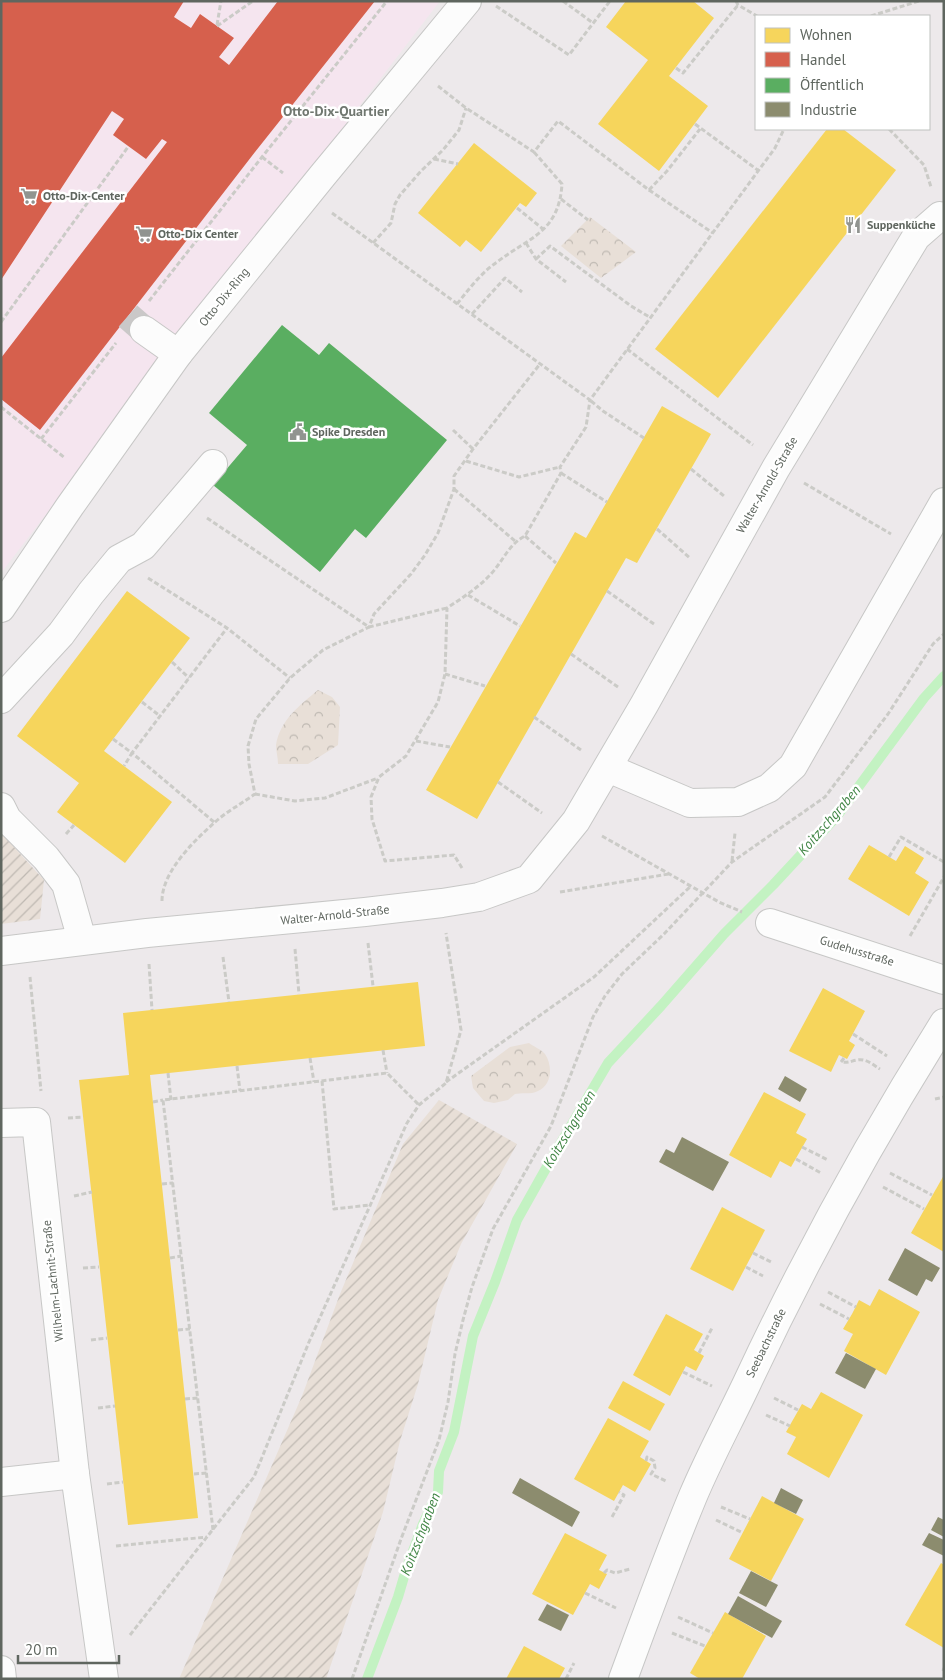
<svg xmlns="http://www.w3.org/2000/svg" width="945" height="1680" viewBox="0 0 945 1680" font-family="'PT Sans',sans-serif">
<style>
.commercial{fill:#f5e5ef}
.park{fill:url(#park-crowns)}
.garden{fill:url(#garden-furrows)}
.homes{fill:#f6d55c}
.shops{fill:#d6604d}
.public{fill:#5aae61}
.industry{fill:#8c8c6e}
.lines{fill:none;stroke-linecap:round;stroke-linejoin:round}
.stream{stroke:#c3f2c2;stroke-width:10}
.minor-tunnel{stroke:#cac8c8;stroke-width:28;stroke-dasharray:28 14;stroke-linecap:butt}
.minor-casing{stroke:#c7c7c6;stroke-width:30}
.path{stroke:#cbcbc7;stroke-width:3;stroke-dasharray:5 2.5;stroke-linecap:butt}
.minor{stroke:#fcfcfc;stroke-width:28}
.labels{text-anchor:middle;stroke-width:5;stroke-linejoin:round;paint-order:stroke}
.poi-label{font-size:12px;font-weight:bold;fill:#5f665f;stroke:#fff;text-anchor:start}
.street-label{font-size:12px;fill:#5f665f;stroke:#fff}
.neighbourhood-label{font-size:14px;font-weight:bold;fill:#707770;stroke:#fff}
.water-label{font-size:14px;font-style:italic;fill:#418545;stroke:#fff}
</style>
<defs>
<pattern id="park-crowns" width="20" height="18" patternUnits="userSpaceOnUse" patternTransform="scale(1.25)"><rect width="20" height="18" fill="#e8dfd7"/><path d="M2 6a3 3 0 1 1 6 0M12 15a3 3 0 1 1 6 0" fill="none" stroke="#bfb9b2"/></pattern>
<pattern id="garden-furrows" width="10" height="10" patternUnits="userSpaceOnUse" patternTransform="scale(1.25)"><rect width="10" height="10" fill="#e8dfd7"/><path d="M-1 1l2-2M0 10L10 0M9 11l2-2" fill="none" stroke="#bfb9b2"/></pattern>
</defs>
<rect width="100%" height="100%" fill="#ede9eb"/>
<path class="commercial" d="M1,1h439l-439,572z"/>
<g class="park">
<path d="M590,217l46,35 -35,26 -40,-32z"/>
<path d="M318,690l14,7 8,10 -2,38 -30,19h-30c0,-6 -2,-13 -2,-19 4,-25 24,-40 42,-55z"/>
<path d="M529,1043c4,3 13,7 16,11 8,12 7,31 -7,37 -8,4 -15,1 -23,3l-7,6 -14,3 -10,-2 -11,-13 -2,-12 39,-29z"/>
</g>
<g class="garden">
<path d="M1,833l43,47 -4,39 -39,5z"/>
<path d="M439,1100l78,44 -56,100 -23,56 -20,84 -18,57 -17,71 -57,167h-147l123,-283 38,-102 63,-150z"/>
</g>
<g class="homes">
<path d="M626,1h67l21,17 -45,58 39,30 -49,65 -61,-47 50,-64 -42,-33z"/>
<path d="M827,129h16l53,41 -178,228 -63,-49z"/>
<path d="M474,143l63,50 -11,14 -6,-4 -39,49 -15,-12 -6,7 -42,-34z"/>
<path d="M662,406l49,28 -74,129 -11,-5 -149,261 -51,-29 149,-258 11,6z"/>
<path d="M127,591l63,47 -86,113 68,51 -47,61 -68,-51 22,-29 -62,-47z"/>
<path d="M869,845l27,16 9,-15 19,12 -9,15 14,9 -20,34 -61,-37z"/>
<path d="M418,982l7,64 -275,29 48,443 -70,7 -49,-445 50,-5 -6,-62z"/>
<path d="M823,988l42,23 -16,30 6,4 -8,14 -8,-4 -8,17 -42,-21z"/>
<path d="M764,1092l42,22 -10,19 11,6 -16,28 -11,-6 -9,17 -42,-23z"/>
<path d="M944,1175v77l-33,-19z"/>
<path d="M722,1207l43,23 -32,61 -43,-22z"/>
<path d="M879,1289l41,23 -34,63 -42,-24 9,-17 -10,-5 9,-15 7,-14 11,6z"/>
<path d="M666,1314l37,20 -9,16 10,6 -8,15 -10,-5 -16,30 -37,-21z"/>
<path d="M623,1381l42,23 -15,27 -42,-23z"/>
<path d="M821,1392l42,23 -34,63 -42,-24 9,-17 -10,-5 16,-28 9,5z"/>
<path d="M608,1418l41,23 -9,16 11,7 -16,28 -12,-7 -9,16 -40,-22z"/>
<path d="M762,1496l42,23 -33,62 -42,-22z"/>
<path d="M565,1533l42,22 -8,15 8,4 -8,15 -9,-5 -17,31 -41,-21z"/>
<path d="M941,1563l3,2v83l-39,-23z"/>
<path d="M725,1612l41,24 -24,43h-42l-10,-6z"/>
<path d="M524,1646l41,22 -6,11h-53z"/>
</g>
<path class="shops" d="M1,1h183l-10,16 17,11 9,-14 34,24 -15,19 10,8 49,-64h97l-120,151 -215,278 -39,-31v-41l166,-216 -5,-3 -16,20 -33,-24 11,-16 -12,-8 -111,169z"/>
<path class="public" d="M282,325l37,30 10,-12 118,97 -81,98 -11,-9 -35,43 -107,-87 34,-40 -38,-32z"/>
<g class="industry">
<path d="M785,1076l22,13 -7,13 -22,-13z"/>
<path d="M682,1137l47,25 -16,29 -54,-29 7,-13 8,4z"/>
<path d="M905,1248l35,20 -8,14 -6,-3 -9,17 -29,-16z"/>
<path d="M846,1353l30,16 -11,20 -30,-16z"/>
<path d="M520,1478l60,34 -8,15 -60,-34z"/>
<path d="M781,1488l22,12 -7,14 -22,-11z"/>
<path d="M938,1517l6,3v17l-13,-7z"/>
<path d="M929,1533l15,7v16l-22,-11z"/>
<path d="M751,1571l27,14 -12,22 -27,-14z"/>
<path d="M738,1596l44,25 -10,17 -44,-24z"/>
<path d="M547,1604l22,11 -8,16 -23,-11z"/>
</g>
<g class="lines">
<path class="stream" d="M367,1679l31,-82 8,-27 17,-46 15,-32 1,-21 15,-39 19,-96 22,-54 22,-62 32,-57 59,-100 53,-57 63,-72 49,-49 64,-69 87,-118 20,-22"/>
<path class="minor-tunnel" d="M128,316l16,14"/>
<g class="minor-casing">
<g id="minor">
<path d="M144,330l34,24"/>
<path d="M1,608l69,-102 108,-152 145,-179 144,-174"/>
<path d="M1,699l60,-65 30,-41 28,-34 24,-13 70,-82"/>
<path d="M608,768l82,35 48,-1 31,-14 24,-22 151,-264"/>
<path d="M1,807l6,12 39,39 20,26 16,56"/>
<path d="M770,923l174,57"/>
<path d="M1,951l146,-18 218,-21 77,-9 37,-6 50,-18 47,-58 68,-116 132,-237 140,-231 24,-21 4,1"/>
<path d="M1,1123l35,-1 39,352 29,205"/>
<path d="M1,1482l74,-8"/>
<path d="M1,1670l1,9"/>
<path d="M623,1679c23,-62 45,-123 70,-183 16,-38 36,-75 54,-113 58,-124 124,-244 197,-360"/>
</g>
</g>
<g class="path">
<path d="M563,1l30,22"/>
<path d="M736,1l2,4 19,11"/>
<path d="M496,6l73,49 41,-54"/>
<path d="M871,16l48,-15"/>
<path d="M217,25l4,-24"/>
<path d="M217,26l36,-25"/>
<path d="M676,68l7,5 55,-68"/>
<path d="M438,86l28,22 68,44 24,-31 91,69 18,-19 33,-42"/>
<path d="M695,124l64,47"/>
<path d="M889,129l35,36 7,22"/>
<path d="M262,157l21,16"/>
<path d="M434,159l24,5"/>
<path d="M649,190l64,43"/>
<path d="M561,199l27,21"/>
<path d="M517,208l26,21"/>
<path d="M332,213l258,187 185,-252 9,-19"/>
<path d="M373,243l18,-20 4,-19 5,-9 21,-24 22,-21 16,-20 7,-22"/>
<path d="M526,243l10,16 30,23"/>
<path d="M536,259l14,-13 81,60 20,12"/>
<path d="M149,301l113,-144 125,-156"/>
<path d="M457,304c12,-15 24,-31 40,-42 33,-25 62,-30 65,-78l-28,-32"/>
<path d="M472,314l33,-36 17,14"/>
<path d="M1,322l127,-175"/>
<path d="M627,349l126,96"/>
<path d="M591,401l12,10 41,27"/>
<path d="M1,407l64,51"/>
<path d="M453,430l20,19"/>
<path d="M41,439l75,-96"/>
<path d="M466,461l53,16 41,-10"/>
<path d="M691,469l33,27"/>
<path d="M561,473l46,29"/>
<path d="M804,483l87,51"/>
<path d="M454,489l61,52"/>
<path d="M207,518l162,109 78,-19"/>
<path d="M657,529l33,29"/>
<path d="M525,536l31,27"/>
<path d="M148,578l79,50 63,50"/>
<path d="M607,591l47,33"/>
<path d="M468,595l52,31"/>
<path d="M571,654l47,33"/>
<path d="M172,662l17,16"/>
<path d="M445,674l40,12"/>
<path d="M142,702l18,14"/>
<path d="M534,717l47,33"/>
<path d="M113,739l19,14 -8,13"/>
<path d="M416,741l34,6"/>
<path d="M498,782l44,31"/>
<path d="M255,794l40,7 30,-3 53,-20"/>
<path d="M214,822l-82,-69 95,-125"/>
<path d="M66,834l8,-9"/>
<path d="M602,836l117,66 23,10"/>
<path d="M889,857l12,-20 43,25"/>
<path d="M732,861l3,-28"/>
<path d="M462,868l-8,-13 -69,6 -13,-42 -1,-22 8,-20 27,-21 32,-54 7,-28 2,-66c15,-10 31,-20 44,-34 12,-13 18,-30 34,-38l36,-63 -1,-6 26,-40 4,-27"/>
<path d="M560,892l109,-18"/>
<path d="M162,901c0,-29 31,-59 52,-78 12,-11 27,-19 41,-29l-6,-30 -1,-18 8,-27 34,-41 33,-28 46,-23 5,-13 37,-40 14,-19 13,-22 16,-44v-13l19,-27 67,-85"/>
<path d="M1,909l2,1"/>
<path d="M910,936l34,-59"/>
<path d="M368,943l5,43"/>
<path d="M295,949l4,45"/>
<path d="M223,957l6,45"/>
<path d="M149,964l3,46"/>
<path d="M30,977l11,114"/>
<path d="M853,1034l34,22"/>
<path d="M383,1050l4,23"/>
<path d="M310,1058l4,24"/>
<path d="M844,1058l-3,4c7,1 10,-1 16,-2 9,-2 16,5 23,9"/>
<path d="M237,1066l3,25"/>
<path d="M168,1073l3,27"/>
<path d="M322,1081l12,128 36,-4"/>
<path d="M446,1082l148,-105 97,-91"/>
<path d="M935,1099l9,-2"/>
<path d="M153,1102l10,-2"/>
<path d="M68,1118l15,-1"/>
<path d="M802,1147l26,13"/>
<path d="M796,1159l25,14"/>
<path d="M890,1173l42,22"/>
<path d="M162,1184l11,-1"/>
<path d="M883,1187l41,22"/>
<path d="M74,1196l18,-4"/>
<path d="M753,1253l18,9"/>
<path d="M170,1258l11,-2"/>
<path d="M746,1267l17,9"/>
<path d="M83,1268l16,-1"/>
<path d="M828,1292l28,15"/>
<path d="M820,1304l29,15"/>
<path d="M178,1330l12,-1"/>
<path d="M91,1340l16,-2"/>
<path d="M699,1353l13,-25"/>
<path d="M683,1372l29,14"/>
<path d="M774,1398l24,12"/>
<path d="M185,1399l13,-1"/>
<path d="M98,1408l17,-2"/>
<path d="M766,1415l24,11"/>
<path d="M646,1461l1,-4 7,4 1,7 -4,6 15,7"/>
<path d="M194,1474l13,-1"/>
<path d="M107,1484l16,-2"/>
<path d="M721,1507l29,12"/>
<path d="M612,1517l12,-22 -5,-3"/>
<path d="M716,1520l27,13"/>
<path d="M213,1530l-50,-430 224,-27 32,32"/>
<path d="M116,1546l91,-9"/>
<path d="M604,1573l3,-3 8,3 15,-4"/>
<path d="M585,1593l31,15"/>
<path d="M678,1617l35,16"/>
<path d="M672,1633l33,13"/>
<path d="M130,1635l124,-158 55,-135 98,-219 12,-18 27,-22 15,-53 -15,-97"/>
<path d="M943,1671l1,-3"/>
<path d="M352,1679l49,-140 38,-99 9,-38 7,-48 8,-34 9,-33 21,-58 58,-103 42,-109 12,-21 17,-22 42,-40 68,-72 93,-65 63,-83 45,-70 11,-10"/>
<path d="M566,1679l8,-16"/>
</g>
<use href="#minor" class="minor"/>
</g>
<defs>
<g id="supermarket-bare" transform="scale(1.35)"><path d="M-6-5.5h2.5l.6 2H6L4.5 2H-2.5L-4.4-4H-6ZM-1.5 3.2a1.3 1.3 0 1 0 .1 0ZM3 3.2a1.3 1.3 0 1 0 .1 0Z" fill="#919490" stroke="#fff" stroke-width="2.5" paint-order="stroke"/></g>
<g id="restaurant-bare" transform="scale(1.35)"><path d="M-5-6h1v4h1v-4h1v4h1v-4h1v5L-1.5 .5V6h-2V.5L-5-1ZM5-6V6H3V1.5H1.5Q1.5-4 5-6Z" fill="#919490" stroke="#fff" stroke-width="2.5" paint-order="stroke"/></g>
<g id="civic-bare" transform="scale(1.35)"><path d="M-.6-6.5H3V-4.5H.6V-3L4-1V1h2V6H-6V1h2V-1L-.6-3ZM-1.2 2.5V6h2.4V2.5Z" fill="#919490" stroke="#fff" stroke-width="2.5" paint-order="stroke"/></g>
</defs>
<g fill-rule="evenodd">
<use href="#supermarket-bare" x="29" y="196"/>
<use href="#restaurant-bare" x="853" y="225"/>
<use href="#supermarket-bare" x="144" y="234"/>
<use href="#civic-bare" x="298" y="432"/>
</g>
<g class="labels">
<g class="poi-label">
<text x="43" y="200">Otto-Dix-Center</text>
<text x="867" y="229">Suppenküche</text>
<text x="158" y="238">Otto-Dix Center</text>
<text x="312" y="436">Spike Dresden</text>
</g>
<g class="street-label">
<text transform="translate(224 297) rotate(-51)" y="4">Otto-Dix-Ring</text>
<text transform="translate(767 485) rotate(-60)" y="4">Walter-Arnold-Straße</text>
<text transform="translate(335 915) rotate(-6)" y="4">Walter-Arnold-Straße</text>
<text transform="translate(857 951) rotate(17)" y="4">Gudehusstraße</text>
<text transform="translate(53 1281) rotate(-96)" y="4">Wilhelm-Lachnit-Straße</text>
<text transform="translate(766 1343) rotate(-64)" y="4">Seebachstraße</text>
</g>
<g class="neighbourhood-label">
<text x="336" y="116">Otto-Dix-Quartier</text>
</g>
<g class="water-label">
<text transform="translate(829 820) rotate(-49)" y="5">Koitzschgraben</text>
<text transform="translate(569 1129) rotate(-59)" y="5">Koitzschgraben</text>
<text transform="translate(420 1534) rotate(-69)" y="5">Koitzschgraben</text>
</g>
</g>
<rect width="945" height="1680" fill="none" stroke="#5f665f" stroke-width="5"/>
<rect x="755" y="15" width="175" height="115" fill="#ffffff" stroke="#bfc2bf"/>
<rect x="765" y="28" width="25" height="15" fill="#f6d55c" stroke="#bfc2bf"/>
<text x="800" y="40" font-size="15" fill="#5f665f">Wohnen</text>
<rect x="765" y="52" width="25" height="15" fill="#d6604d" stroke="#bfc2bf"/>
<text x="800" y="65" font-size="15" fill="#5f665f">Handel</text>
<rect x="765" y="78" width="25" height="15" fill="#5aae61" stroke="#bfc2bf"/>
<text x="800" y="90" font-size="15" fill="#5f665f">Öffentlich</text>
<rect x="765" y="102" width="25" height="15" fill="#8c8c6e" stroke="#bfc2bf"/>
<text x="800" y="115" font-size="15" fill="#5f665f">Industrie</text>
<path d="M18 1655v8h101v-8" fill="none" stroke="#5f665f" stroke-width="2.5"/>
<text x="25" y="1655" font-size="15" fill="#5f665f" stroke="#ffffff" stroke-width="4" paint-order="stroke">20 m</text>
</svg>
